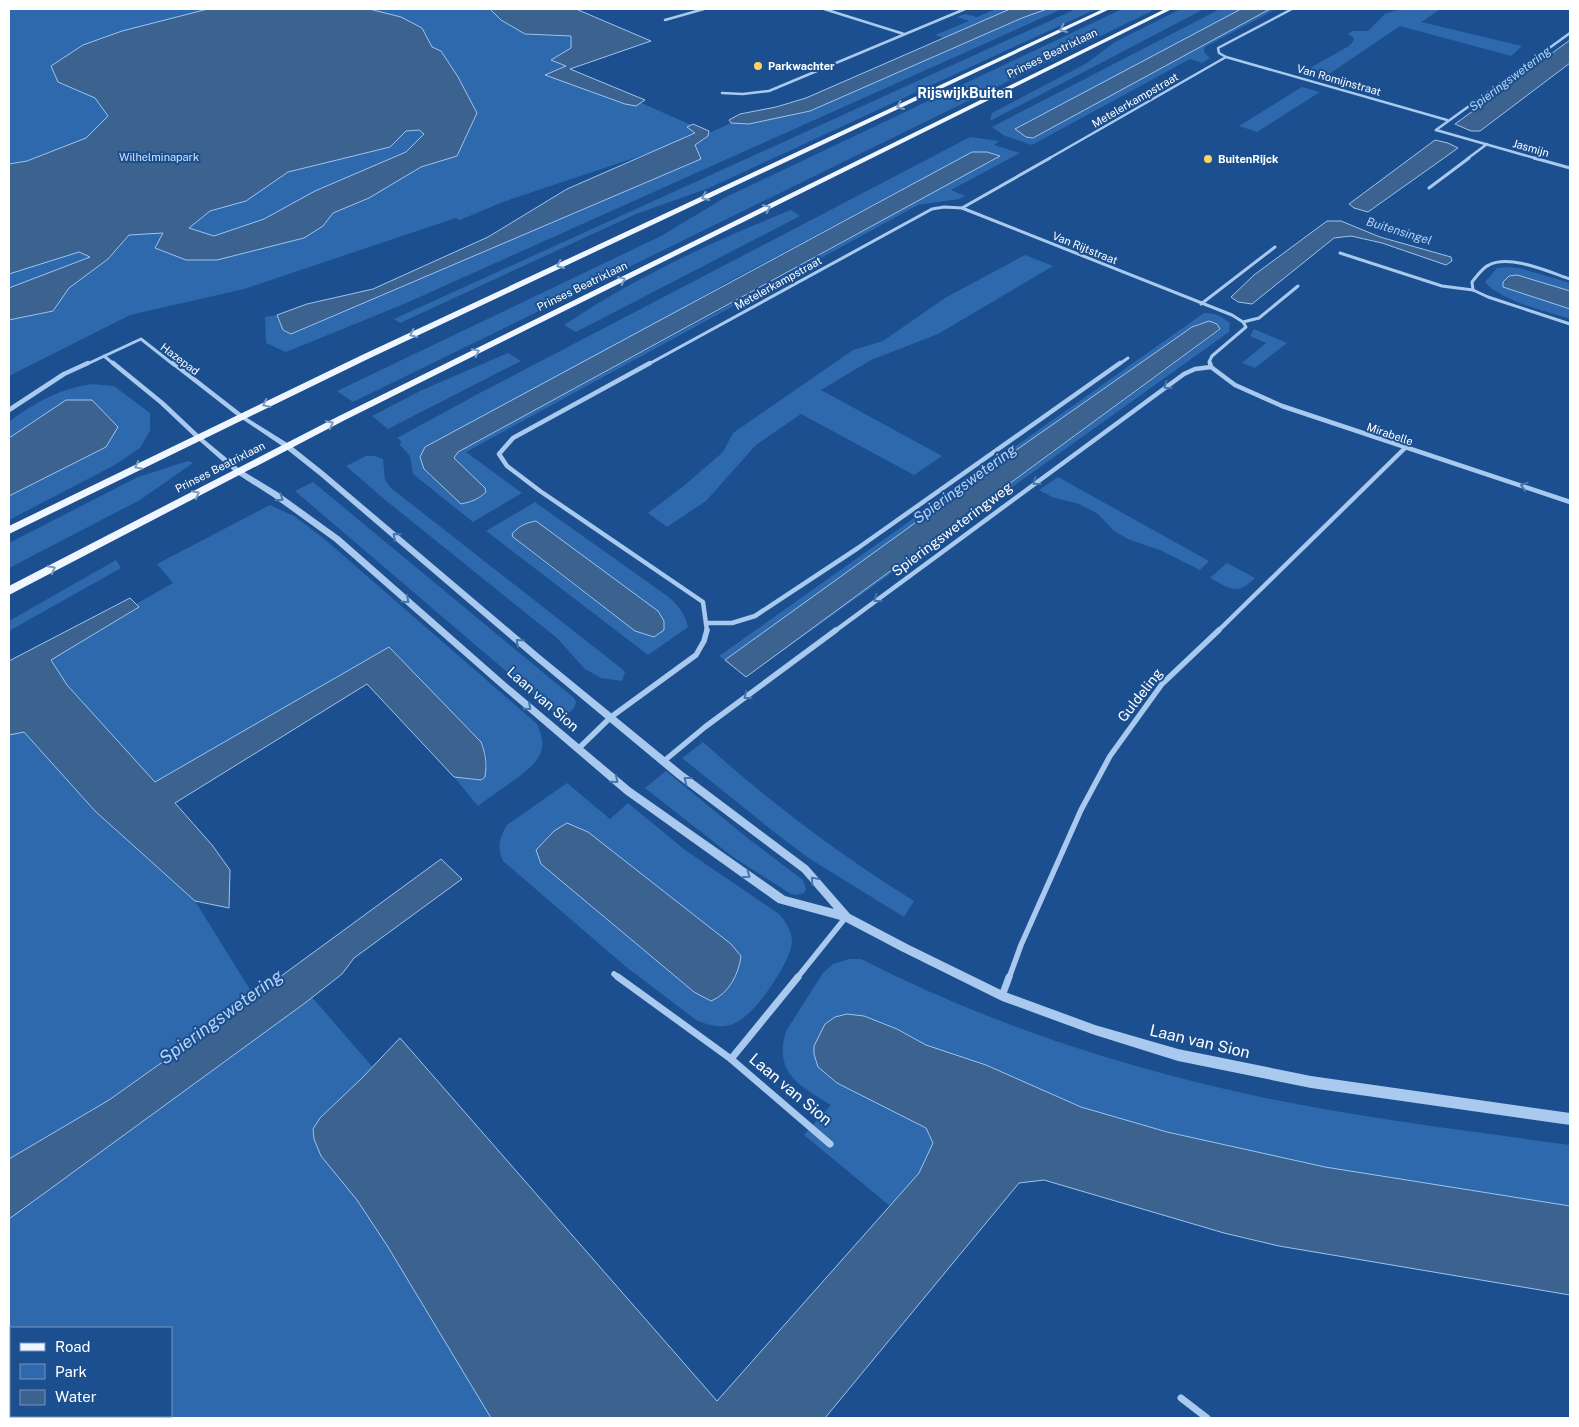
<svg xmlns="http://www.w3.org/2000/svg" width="1579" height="1427" viewBox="0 0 1579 1427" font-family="'Public Sans',sans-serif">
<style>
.green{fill:#2e69ad;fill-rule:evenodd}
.water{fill:#3c6290;stroke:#9cc4f0;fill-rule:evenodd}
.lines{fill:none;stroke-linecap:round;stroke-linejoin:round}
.minor-far4{stroke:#a9c9ee;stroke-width:2.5}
.minor-far3{stroke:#a9c9ee;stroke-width:3}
.minor-far2{stroke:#a9c9ee;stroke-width:4.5}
.minor-far1{stroke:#a9c9ee;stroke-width:5.5}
.minor{stroke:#a9c9ee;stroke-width:7}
.tertiary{fill:#a9c9ee;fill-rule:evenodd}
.primary{fill:#f0f6ff;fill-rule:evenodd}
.oneway{stroke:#7b9ac1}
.oneway2{stroke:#4674ac}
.poi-dot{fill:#ffd166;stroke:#1b4f8f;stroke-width:2}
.labels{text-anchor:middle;stroke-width:4;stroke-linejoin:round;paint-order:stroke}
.far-street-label{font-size:11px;fill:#fff;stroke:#1b4f8f}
.far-poi-label{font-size:11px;font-weight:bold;fill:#fff;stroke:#1b4f8f;text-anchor:start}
.far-park-label{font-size:11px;fill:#cfe3fa;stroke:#1b4f8f}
.far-water-label{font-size:12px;font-style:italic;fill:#b5d3f5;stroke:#1b4f8f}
.far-quarter-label{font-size:14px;font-weight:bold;fill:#fff;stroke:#1b4f8f}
.street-label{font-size:14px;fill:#fff;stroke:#1b4f8f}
.water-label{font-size:15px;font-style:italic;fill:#b5d3f5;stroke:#1b4f8f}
.near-street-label{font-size:16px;fill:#fff;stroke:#1b4f8f}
.near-water-label{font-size:18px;font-style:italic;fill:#b5d3f5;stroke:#1b4f8f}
</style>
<rect width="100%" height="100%" fill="#1b4f8f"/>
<g class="green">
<path d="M9,9h555l39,17 -38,43 144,64 22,-10 10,1 69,-13 226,-99 11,-3h15l-658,295 -118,48 -20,-9 -1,-26 12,-2 6,15 9,4 408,-175 -5,-14 13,-9 1,-3 -206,69 -43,18 -4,-2 -212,71 -114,26 -121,61z"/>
<path d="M996,9h14l-66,29 -9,-3 34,-14 -12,-4 8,-3 12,3z"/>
<path d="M1076,9h20l-387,179 -73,26 -236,109 -6,-4z"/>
<path d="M1122,9h34l-803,393 -16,-11 324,-155 65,-39z"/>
<path d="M1181,9h23l-214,112 2,-8 95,-50 28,-21z"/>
<path d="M1220,9h21l-225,120 10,8 7,1 237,-129h6l-71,38 -1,5 6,6 -8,5 -12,-4 -158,86 -27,-9 -13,-9z"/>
<path d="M1400,9h41l-20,13 101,24 -11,10 -111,-30 -71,48 -19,-6 39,-22 5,-6 -1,-3 -5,-3 4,-3h16l17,-17z"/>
<path d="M1302,87l18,5 -63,40 -18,-6z"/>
<path d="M970,137l29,4 -5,4 26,8 -69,37 14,6 -6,3 -41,6 -452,247 56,41 -49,29 -60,-48 -3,-18 -11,-12 3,-2 -5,-4 79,-43zM972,152l27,3 -228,128 -313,169 -4,6 4,6 -27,13 -7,-8 -4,-12 308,-175z"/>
<path d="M791,210l9,6 -224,116 -12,-7c70,-47 149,-84 227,-115z"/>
<path d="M1025,255l28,11 -115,68 -67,26 -50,30 121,66 -28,19 -113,-61 -45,31 -50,56 -39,26 -19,-14 38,-29 37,-32 10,-19 120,-83 30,-9 62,-43z"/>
<path d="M1506,267l13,1 51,15v8l-53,-16 -8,1 -6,6v5l67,22v10c-25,-9 -68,-17 -85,-37l12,-14z"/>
<path d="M1204,313c11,0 17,3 26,10l-1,9 -483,345 474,-347c-7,-12 -18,-8 -28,-3l-180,126 -287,207 -6,-4z"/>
<path d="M1254,329l33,14 -32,25 -13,-5 24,-20 -16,-7z"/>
<path d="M508,353l13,8 -133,68 -16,-13 50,-26z"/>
<path d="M92,384l22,2 36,27v18l-10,17 -27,18 -104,54v-24l97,-49 -39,-47 -58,38v-16c26,-20 50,-33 83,-38z"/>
<path d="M366,456h9l8,3 2,21 6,8 230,180 4,4 -3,9 -21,-3 -16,-9 -28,-31 -173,-139 -38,-33z"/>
<path d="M188,461l5,2 -53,37 -131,68v-25l129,-66z"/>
<path d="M1058,477l151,84 -9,9 -40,-20 -30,-10 -16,-9 -16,-17 -19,-10 -27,-7 -13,-7z"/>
<path d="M313,482l261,216 2,4 -2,6 -5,5h-14l-260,-222z"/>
<path d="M535,502l135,96c9,9 15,16 18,29l-40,28 -162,-124zM519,543l134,94 -18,-6z"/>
<path d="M270,505l24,11 28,21 215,187c14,29 -2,41 -24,57 -12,8 -24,17 -35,25l-24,-29 27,3 4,-3 2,-14 -1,-10 -97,-106 -234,135 -88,-97 -17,-25 88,-52 -2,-4 37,-21 -16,-19z"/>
<path d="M116,560l5,8 -112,63v-10z"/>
<path d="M1227,563l28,15c-18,18 -24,11 -45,0z"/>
<path d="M24,732l71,79 100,90 59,95 -145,104 -100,59v-424z"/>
<path d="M703,742c66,60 136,112 211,159l-10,16 -94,-58 -32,-24 -96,-77z"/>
<path d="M666,771l79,65 58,44 3,9 -2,4 -8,2 -5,-1 -58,-37 -88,-69z"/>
<path d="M567,783l43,36 18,-16 57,47 94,64c7,8 13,17 13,28 -1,20 -39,76 -59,82 -13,5 -25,1 -37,-4l-71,-54 -122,-105c-6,-13 -4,-24 4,-36zM588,832l143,112 10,12c-3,21 -12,32 -30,45l-17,-9 -153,-128z"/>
<path d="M849,959h12c124,63 255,107 391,136 105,23 212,35 318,50v61l-245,-39 -158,-35 -86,-25 -95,-42 -60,-20 -29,-16 -33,-13 -17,-2 -12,3 -10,7 12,59 89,45 7,15 -14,30 -29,33 -86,-71 27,-30c-31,-19 -58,-32 -45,-74l37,-58 10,-9z"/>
<path d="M305,989l371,429h-667v-233zM11,1328h160v88h-160z"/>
</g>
<g class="water">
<path d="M208,9h161l32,8 21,11 10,19 9,4 17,26 19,36 -20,43 -36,11 -52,31 -36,15 -10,13 -19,12 -87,22h-31l-31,-12 8,-15 -34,2 -21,24 -39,29 -16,23 -44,9v-32l81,-31 -11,-5 -70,22v-110l18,-3 59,-23 22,-22 -13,-18 -37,-16 -7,-16 32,-21 39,-14zM419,130l5,4 -18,18 -91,39 -51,28 -50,17 -25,-8 21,-17 36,-10 42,-29 102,-25 16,-16z"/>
<path d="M490,9h86l75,32 -81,28 75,31 -9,6 -11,-2 -80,-29 21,-9 -15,-6 20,-12v-12l-46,-2 -24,-14z"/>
<path d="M1010,9h37l-25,9 -212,93 -61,13 -18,-1 -2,-3 11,-6 36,-7 30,-9z"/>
<path d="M1241,9h29l-237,129 -7,-1 -11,-8z"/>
<path d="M1570,40v23l-90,68h-9l-16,-7z"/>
<path d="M693,124l16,7 -1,5 -13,9 6,14 -410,175 -8,-4 -6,-15 30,-11 66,-15 115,-52 79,-48 128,-56 -8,-6z"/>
<path d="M1435,140l13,3 10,5 -90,64 -14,-4 -5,-4z"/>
<path d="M972,152h15l13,4 -542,296 -4,6 31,30 1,4c-7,7 -15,10 -25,12l-37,-35 -4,-12 5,-10z"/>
<path d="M1327,221h14l39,16 71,20 1,4 -6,4 -64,-22 -31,-7 -17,2 -82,66 -14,-2 -7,-5 23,-22z"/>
<path d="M1517,275l53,16v18l-67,-22v-5l6,-6z"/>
<path d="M1209,321l8,3 3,5 -474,348 -21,-17 287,-207 180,-126z"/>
<path d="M66,400h26l26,27 -12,20 -97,49v-58z"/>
<path d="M536,521l122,90 6,10v9l-10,7 -19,-6 -122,-94 -1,-3c7,-8 13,-11 24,-13z"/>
<path d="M130,598l9,9 -88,53 16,25 88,97 234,-135 92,95c5,13 6,21 4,35l-4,3 -27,-3 -87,-93 -192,119 37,42 18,25 -1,38 -34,-7 -100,-90 -71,-79 -15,3v-74z"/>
<path d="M567,823l21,9 143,112 10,12c-2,17 -12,38 -30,45l-17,-9 -153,-128 -5,-14 18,-19z"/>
<path d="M441,859l21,20 -108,79 -12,16 -37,29 -296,216v-60l100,-59 93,-66z"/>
<path d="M847,1014l17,2 33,13 29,16 60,20 95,42 86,25 158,35 245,39v89l-291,-49 -55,-13 -180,-53 -25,3 -194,235h-334l-103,-171 -31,-47 -36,-44 -7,-17 -1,-10 7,-11 42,-40 38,-40 317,363 202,-228 14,-30 -7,-15 -89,-45 -19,-16 -4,-13v-8l11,-22 10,-7z"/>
</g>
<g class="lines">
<g class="minor-far4">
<path d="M824,9l80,25"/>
<path d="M665,20l39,-11"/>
<path d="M1226,57l221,63"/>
<path d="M722,93l21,1 26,-3 196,-82"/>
<path d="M1436,130l134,-97"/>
<path d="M1436,130l102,29"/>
<path d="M1048,159l178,-102 -7,-4 -1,-5 74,-39"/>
<path d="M1467,159l20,-15"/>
</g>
<g class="minor-far3">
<path d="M1534,158l36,10"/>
<path d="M1429,188l40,-30"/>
<path d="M962,208l270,107 11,7 3,5 -34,29 -3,6 1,3"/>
<path d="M1340,253l102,33 31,4"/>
<path d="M1570,279c-21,-7 -60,-25 -81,-14 -7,3 -12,11 -17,17l1,8 15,7 82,27"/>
<path d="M1201,304l74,-57"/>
<path d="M1243,322l16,-4 39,-32"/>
<path d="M104,356l11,9"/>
<path d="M85,365l56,-26 33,26"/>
<path d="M647,365l285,-156 12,-2 18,1 88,-50"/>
<path d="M1118,365l10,-7"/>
</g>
<g class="minor-far2">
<path d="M113,363l49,40 36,34"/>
<path d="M173,363l68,53"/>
<path d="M650,363l-137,75 -14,16 8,12 33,25 163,111 4,29"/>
<path d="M1210,363l1,4"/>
<path d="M1211,367l24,18 47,21 288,96"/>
<path d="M9,410l55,-36 24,-11"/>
<path d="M708,623h24l23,-7 103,-68 262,-185"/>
<path d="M835,631l349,-257 11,-5 16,-2"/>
<path d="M1218,631l186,-182"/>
</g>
<g class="minor-far1">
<path d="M578,749l33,-32 85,-62 8,-14 3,-11"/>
<path d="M664,761l41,-34 131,-97"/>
<path d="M614,974l5,4"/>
<path d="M797,978l49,-61"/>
<path d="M1009,978l12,-33 60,-135 29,-54 52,-72 57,-54"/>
</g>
<g class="minor">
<path d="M618,977l113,82 99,85"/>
<path d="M1002,996l7,-19"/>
<path d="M731,1059l67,-82"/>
<path d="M1181,1398l26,20"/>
</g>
<path class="tertiary" d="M241,414l48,30 34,27 217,184 143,117 125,94 42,48 59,31 96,47 90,33 83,24 133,27 259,37v12l-259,-37 -133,-27 -83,-26 -93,-34 -101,-50 -57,-30 -66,-18 -153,-109 -126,-108 -165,-145 -61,-44 -36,-23 -41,-36v-2h4l41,34 38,23 61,44 165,145 126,106 154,108 49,13 -32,-37 -125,-94 -143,-119 -215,-184 -34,-27 -46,-31v-2z"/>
<g class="primary">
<path d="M1103,9h7l-742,350 -359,175v-8l353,-171z"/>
<path d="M1165,9h7l-827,411 -336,175v-9l330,-170z"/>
</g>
</g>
<defs><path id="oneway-chevron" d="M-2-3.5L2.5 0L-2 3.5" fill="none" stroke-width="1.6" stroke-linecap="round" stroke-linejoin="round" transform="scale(1.25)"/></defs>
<g class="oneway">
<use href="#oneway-chevron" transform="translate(1063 29) rotate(155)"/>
<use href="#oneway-chevron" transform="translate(900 106) rotate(155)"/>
<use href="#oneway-chevron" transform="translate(705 197) rotate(155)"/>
<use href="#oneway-chevron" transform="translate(767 208) rotate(-26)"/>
<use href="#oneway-chevron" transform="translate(560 265) rotate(155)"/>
<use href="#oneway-chevron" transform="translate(622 280) rotate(-26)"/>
<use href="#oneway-chevron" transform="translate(413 334) rotate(155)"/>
<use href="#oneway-chevron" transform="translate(476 352) rotate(-26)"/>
<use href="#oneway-chevron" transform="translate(266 404) rotate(154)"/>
<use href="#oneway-chevron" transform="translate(330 424) rotate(-27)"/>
<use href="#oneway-chevron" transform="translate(138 466) rotate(154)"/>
<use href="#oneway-chevron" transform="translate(196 494) rotate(-27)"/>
<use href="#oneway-chevron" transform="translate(52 569) rotate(-28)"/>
</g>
<g class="oneway2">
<use href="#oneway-chevron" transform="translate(1167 386) rotate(144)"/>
<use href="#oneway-chevron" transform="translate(1036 482) rotate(144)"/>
<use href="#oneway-chevron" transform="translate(1524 486) rotate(-163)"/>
<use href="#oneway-chevron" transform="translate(280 498) rotate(34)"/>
<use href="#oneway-chevron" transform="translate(396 536) rotate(-139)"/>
<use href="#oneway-chevron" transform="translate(877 599) rotate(143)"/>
<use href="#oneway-chevron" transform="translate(406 600) rotate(41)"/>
<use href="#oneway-chevron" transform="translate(519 642) rotate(-139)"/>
<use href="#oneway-chevron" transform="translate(747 696) rotate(143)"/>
<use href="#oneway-chevron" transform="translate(528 707) rotate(41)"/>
<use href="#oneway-chevron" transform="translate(615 780) rotate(40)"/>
<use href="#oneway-chevron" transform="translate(687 780) rotate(-143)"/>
<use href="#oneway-chevron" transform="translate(747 875) rotate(35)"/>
<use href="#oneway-chevron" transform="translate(814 880) rotate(-131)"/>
</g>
<g class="poi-dot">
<circle cx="758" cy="66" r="5"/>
<circle cx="1208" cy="159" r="5"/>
</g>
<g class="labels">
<g class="far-street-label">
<text transform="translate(1052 53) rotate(-26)" y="4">Prinses Beatrixlaan</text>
<text transform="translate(1339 80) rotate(16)" y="4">Van Romijnstraat</text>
<text transform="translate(1135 100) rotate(-30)" y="4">Metelerkampstraat</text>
<text transform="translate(1531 148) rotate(16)" y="4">Jasmijn</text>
<text transform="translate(1085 248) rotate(22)" y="4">Van Rijtstraat</text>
<text transform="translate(778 283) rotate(-29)" y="4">Metelerkampstraat</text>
<text transform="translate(582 286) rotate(-26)" y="4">Prinses Beatrixlaan</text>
<text transform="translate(180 359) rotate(37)" y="4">Hazepad</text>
<text transform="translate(1390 434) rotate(19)" y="4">Mirabelle</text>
<text transform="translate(220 467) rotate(-27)" y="4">Prinses Beatrixlaan</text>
</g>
<g class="far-poi-label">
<text x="768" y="70">Parkwachter</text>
<text x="1218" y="163">BuitenRijck</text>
</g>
<g class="far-park-label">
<text x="159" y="161">Wilhelminapark</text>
</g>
<g class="far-water-label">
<text transform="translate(1510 79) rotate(-37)" y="4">Spieringswetering</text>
<text transform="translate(1399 231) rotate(17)" y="4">Buitensingel</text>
</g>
<g class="far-quarter-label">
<text x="965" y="98">RijswijkBuiten</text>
</g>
<g class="street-label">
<text transform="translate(952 529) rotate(-37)" y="5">Spieringsweteringweg</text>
<text transform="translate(1140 695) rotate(-52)" y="5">Guldeling</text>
<text transform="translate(543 699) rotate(41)" y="5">Laan van Sion</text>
</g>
<g class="water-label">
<text transform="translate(965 484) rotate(-36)" y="5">Spieringswetering</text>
</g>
<g class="near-street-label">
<text transform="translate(1200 1041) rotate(13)" y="6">Laan van Sion</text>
<text transform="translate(791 1089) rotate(40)" y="6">Laan van Sion</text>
</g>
<g class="near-water-label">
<text transform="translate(221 1017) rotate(-36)" y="6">Spieringswetering</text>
</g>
</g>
<rect width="1579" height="1427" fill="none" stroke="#ffffff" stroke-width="20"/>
<rect x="10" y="1327" width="162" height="90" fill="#1b4f8f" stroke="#7695bc"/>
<rect x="20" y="1343" width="25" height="8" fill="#f0f6ff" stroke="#7695bc"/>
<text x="55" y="1352" font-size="15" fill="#ffffff">Road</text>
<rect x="20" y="1364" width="25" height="15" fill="#2e69ad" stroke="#7695bc"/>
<text x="55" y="1377" font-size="15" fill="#ffffff">Park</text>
<rect x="20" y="1390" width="25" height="15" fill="#3c6290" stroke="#7695bc"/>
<text x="55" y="1402" font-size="15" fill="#ffffff">Water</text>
</svg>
